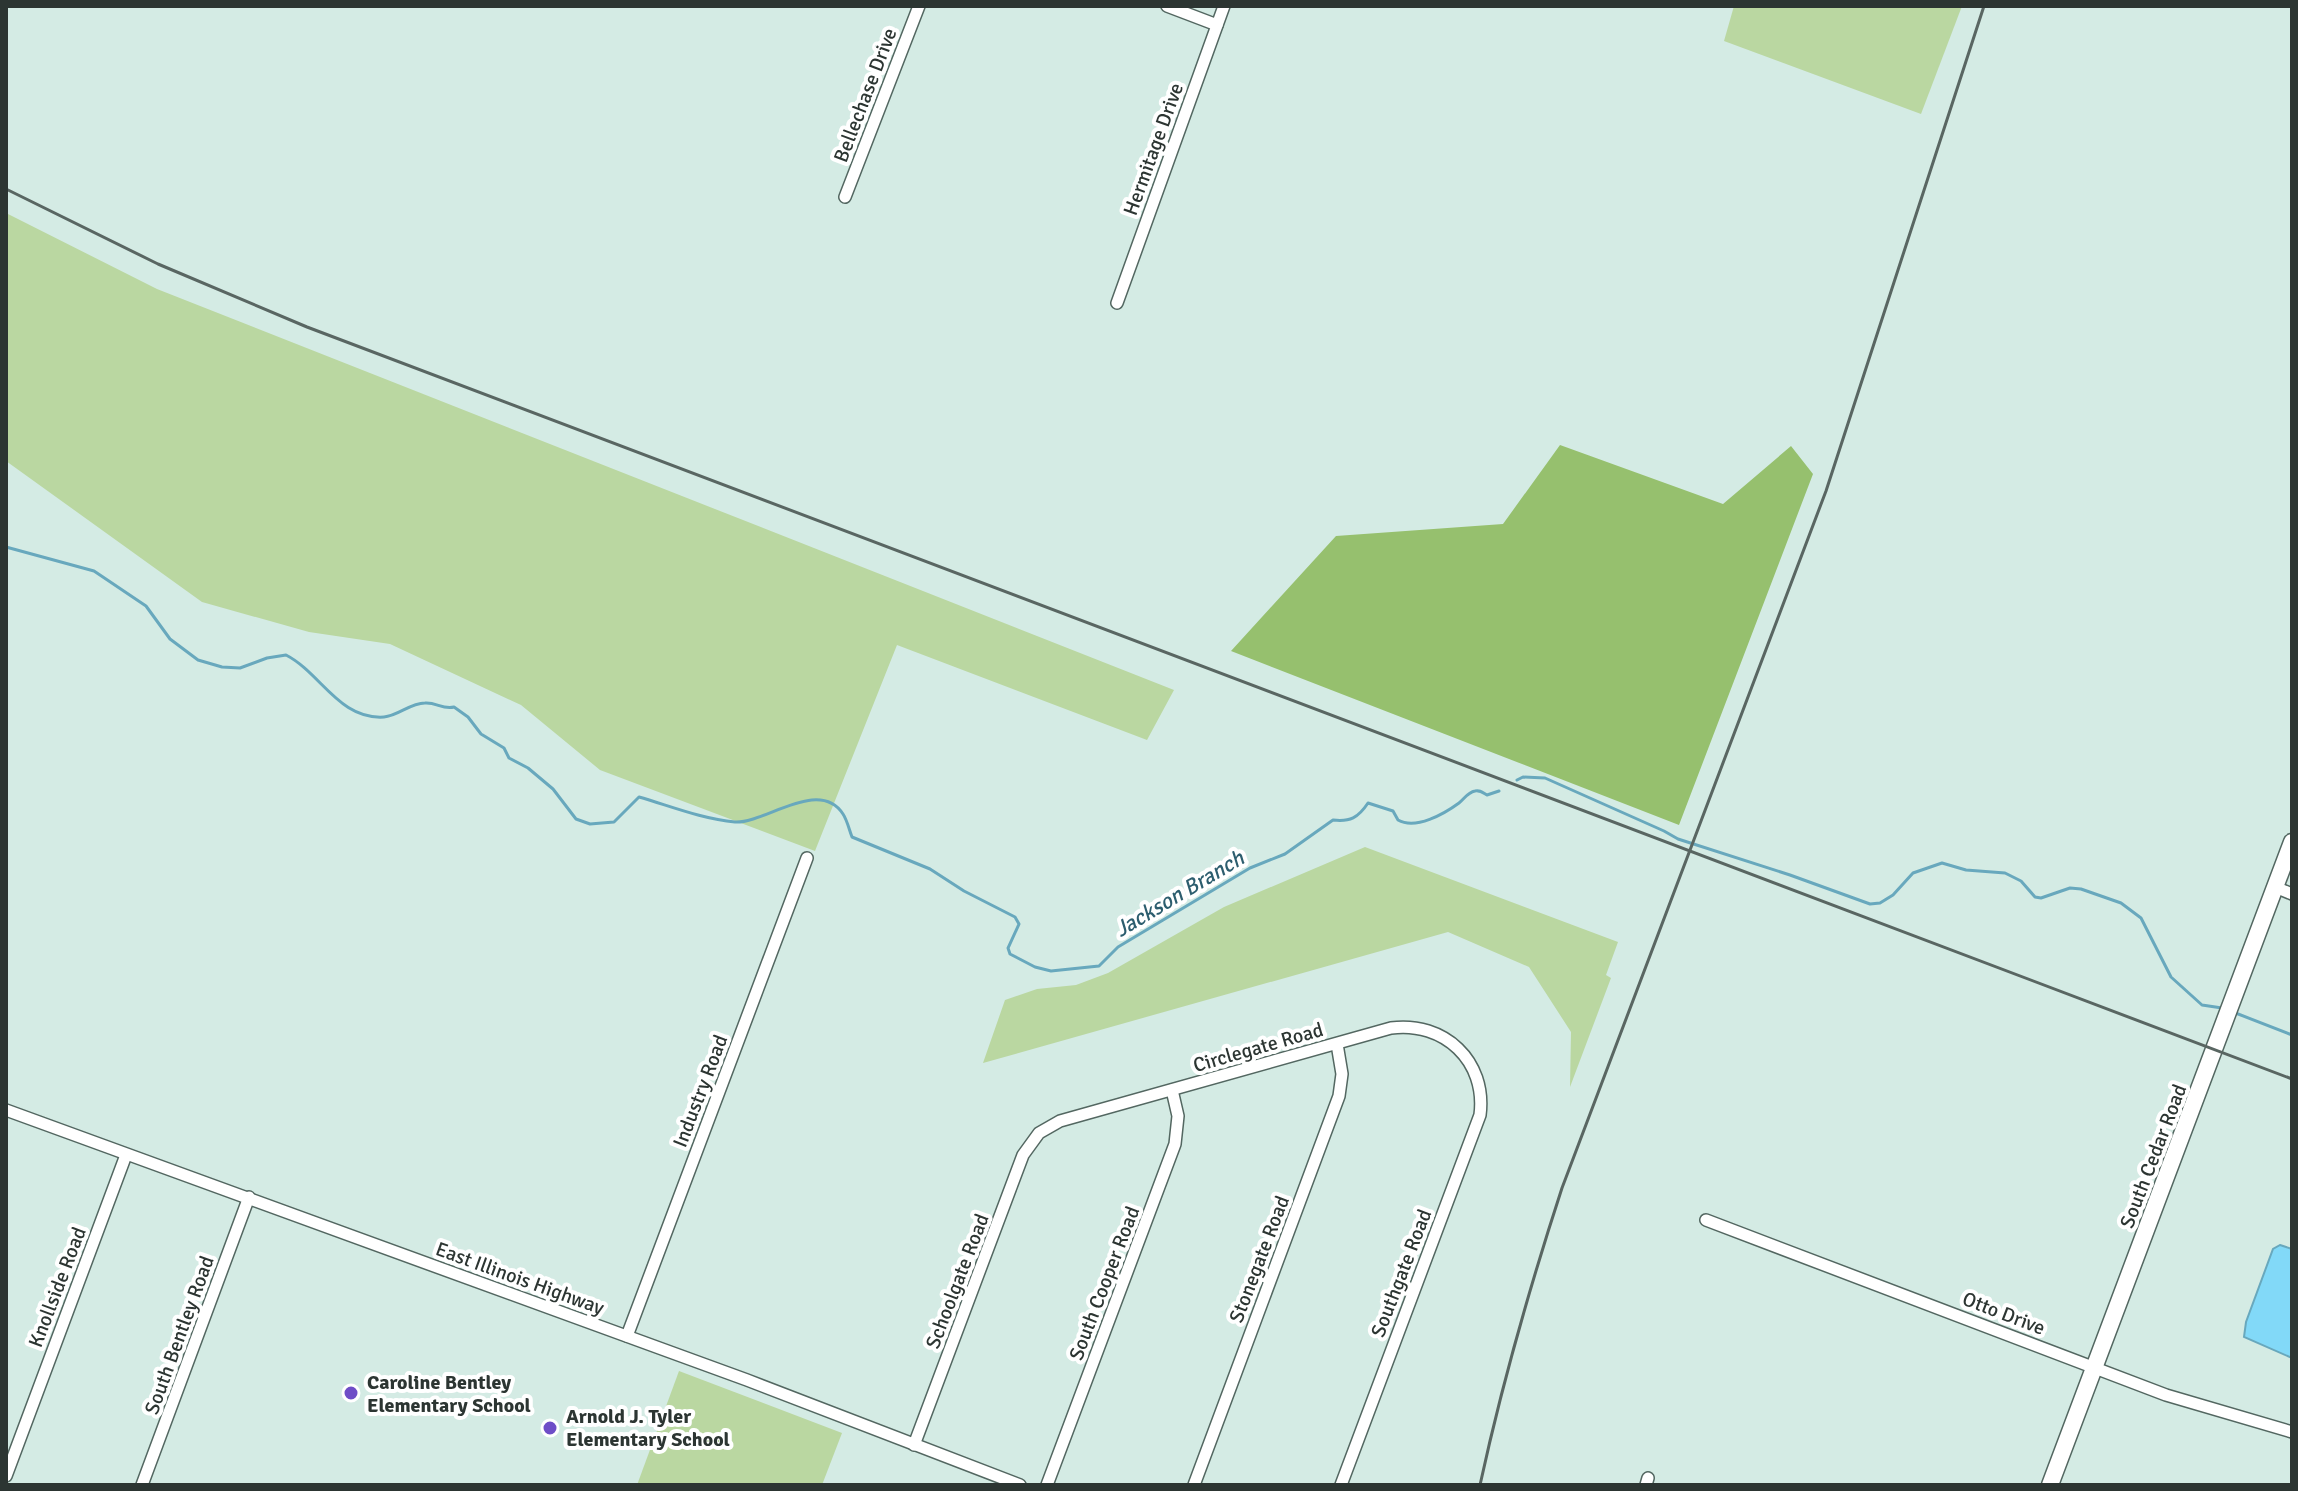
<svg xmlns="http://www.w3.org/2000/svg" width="2298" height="1491" viewBox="0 0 2298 1491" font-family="Signika,sans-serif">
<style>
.green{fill:#bad7a1}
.forest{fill:#96c06e}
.water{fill:#82d9f8;stroke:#68a8bd;stroke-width:2}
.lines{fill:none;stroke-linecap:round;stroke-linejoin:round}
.stream{stroke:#68a8bd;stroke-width:3}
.minor-casing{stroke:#536761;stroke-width:14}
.secondary-casing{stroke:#536761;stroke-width:19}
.minor{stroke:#fff;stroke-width:11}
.secondary{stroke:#fff;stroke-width:16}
.rail{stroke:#596662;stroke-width:3}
.poi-dot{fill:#6e4dc7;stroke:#fff;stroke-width:3}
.labels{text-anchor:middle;stroke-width:8;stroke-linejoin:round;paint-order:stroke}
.street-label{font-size:20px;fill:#2c3532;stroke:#fff}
.poi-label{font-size:20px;font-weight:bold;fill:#2c3532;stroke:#fff;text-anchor:start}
.water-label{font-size:22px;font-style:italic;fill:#2c5d6e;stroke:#fff}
</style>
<rect width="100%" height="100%" fill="#d4ebe4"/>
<g class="green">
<path d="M1734,6h228l-41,108 -197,-73z"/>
<path d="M6,213l151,76 1017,401 -27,50 -250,-95 -82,206 -215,-81 -79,-65 -131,-61 -81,-12 -107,-30 -196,-141z"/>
<path d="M1365,847l253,95 -12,33 5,3 -41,109 1,-55 -42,-65 -81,-35 -465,131 22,-63 32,-11 39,-4 32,-12 116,-66z"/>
<path d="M679,1371l163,62 -20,52h-185z"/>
</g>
<path class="forest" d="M1560,445l163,59 68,-58 22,28 -134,351 -448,-174 105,-115 167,-12z"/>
<path class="water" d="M2280,1245l12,4v109l-48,-21 2,-15 27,-73z"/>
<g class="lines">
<g class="stream">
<path d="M6,547l88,24 52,35 24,33 28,21 24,7 18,1 27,-10 19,-3c35,18 53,65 98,62 14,-1 26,-14 41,-14 11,-1 18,7 29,4l14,10 13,17 23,14 5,10 19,10 25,21 23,30 14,5 24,-2 25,-25c31,9 63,22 96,25 29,2 84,-45 108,-8 4,6 6,15 9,23l78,32 34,22 51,26 4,7 -11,24 2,6 25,13 16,4 48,-5 19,-19 132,-79 35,-14 48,-34c17,2 25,-2 35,-17l25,8 5,9c18,10 46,-6 61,-17 5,-4 9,-11 16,-12 5,-1 7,1 12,4l12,-4"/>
<path d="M1517,780l6,-3 22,1 119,53 14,8 112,36 80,29 10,-1 13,-8 20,-22 29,-10 24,7 39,3 16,8 14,16 6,1 29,-10 11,1 40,14 20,15 30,59 31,28 20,3"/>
<path d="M2233,1012l59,23"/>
</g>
<g class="minor-casing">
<g id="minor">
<path d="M1167,6l50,19"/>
<path d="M845,197l74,-191"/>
<path d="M1117,303l107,-297"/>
<path d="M2275,887l17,7"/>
<path d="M6,1110l741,270 273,105"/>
<path d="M1706,1220l460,175 126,37"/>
<path d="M627,1336l180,-478"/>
<path d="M914,1445l109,-290 16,-22 21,-12 331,-93c53,-7 96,33 89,87l-139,370"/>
<path d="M6,1476l120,-321"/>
<path d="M142,1485l107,-288"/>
<path d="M1047,1485l128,-341 3,-28 -6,-26"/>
<path d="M1194,1485l145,-389 3,-22 -5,-30"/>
<path d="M1646,1485l2,-7"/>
</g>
</g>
<g class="secondary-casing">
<path id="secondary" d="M2050,1485l242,-643"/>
</g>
<use href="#minor" class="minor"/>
<use href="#secondary" class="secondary"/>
<g class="rail">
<path d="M6,189l152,75 149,63 1985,752"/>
<path d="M1480,1485c22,-101 50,-199 82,-297l264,-697 158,-485"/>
</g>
</g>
<g class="poi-dot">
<circle cx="351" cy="1393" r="8"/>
<circle cx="550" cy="1428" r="8"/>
</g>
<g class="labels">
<g class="street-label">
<text transform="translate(865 95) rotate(-69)" y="7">Bellechase Drive</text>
<text transform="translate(1153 149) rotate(-70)" y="7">Hermitage Drive</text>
<text transform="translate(1258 1047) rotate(-16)" y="7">Circlegate Road</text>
<text transform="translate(700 1091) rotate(-69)" y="7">Industry Road</text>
<text transform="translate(2153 1156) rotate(-69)" y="7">South Cedar Road</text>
<text transform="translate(1259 1259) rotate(-69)" y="7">Stonegate Road</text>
<text transform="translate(1401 1273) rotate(-69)" y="7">Southgate Road</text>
<text transform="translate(520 1278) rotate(20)" y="7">East Illinois Highway</text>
<text transform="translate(957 1281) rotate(-69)" y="7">Schoolgate Road</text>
<text transform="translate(1104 1283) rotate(-69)" y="7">South Cooper Road</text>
<text transform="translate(57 1287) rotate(-69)" y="7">Knollside Road</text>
<text transform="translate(2004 1313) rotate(21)" y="7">Otto Drive</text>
<text transform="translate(179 1335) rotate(-70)" y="7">South Bentley Road</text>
</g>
<g class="poi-label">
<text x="367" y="1389">Caroline Bentley<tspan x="367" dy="23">Elementary School</tspan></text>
<text x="566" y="1423">Arnold J. Tyler<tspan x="566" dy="23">Elementary School</tspan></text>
</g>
<g class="water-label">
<text transform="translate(1179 893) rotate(-31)" y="8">Jackson Branch</text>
</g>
</g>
<rect width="2298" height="1491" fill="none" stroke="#2c3532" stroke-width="16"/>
</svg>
